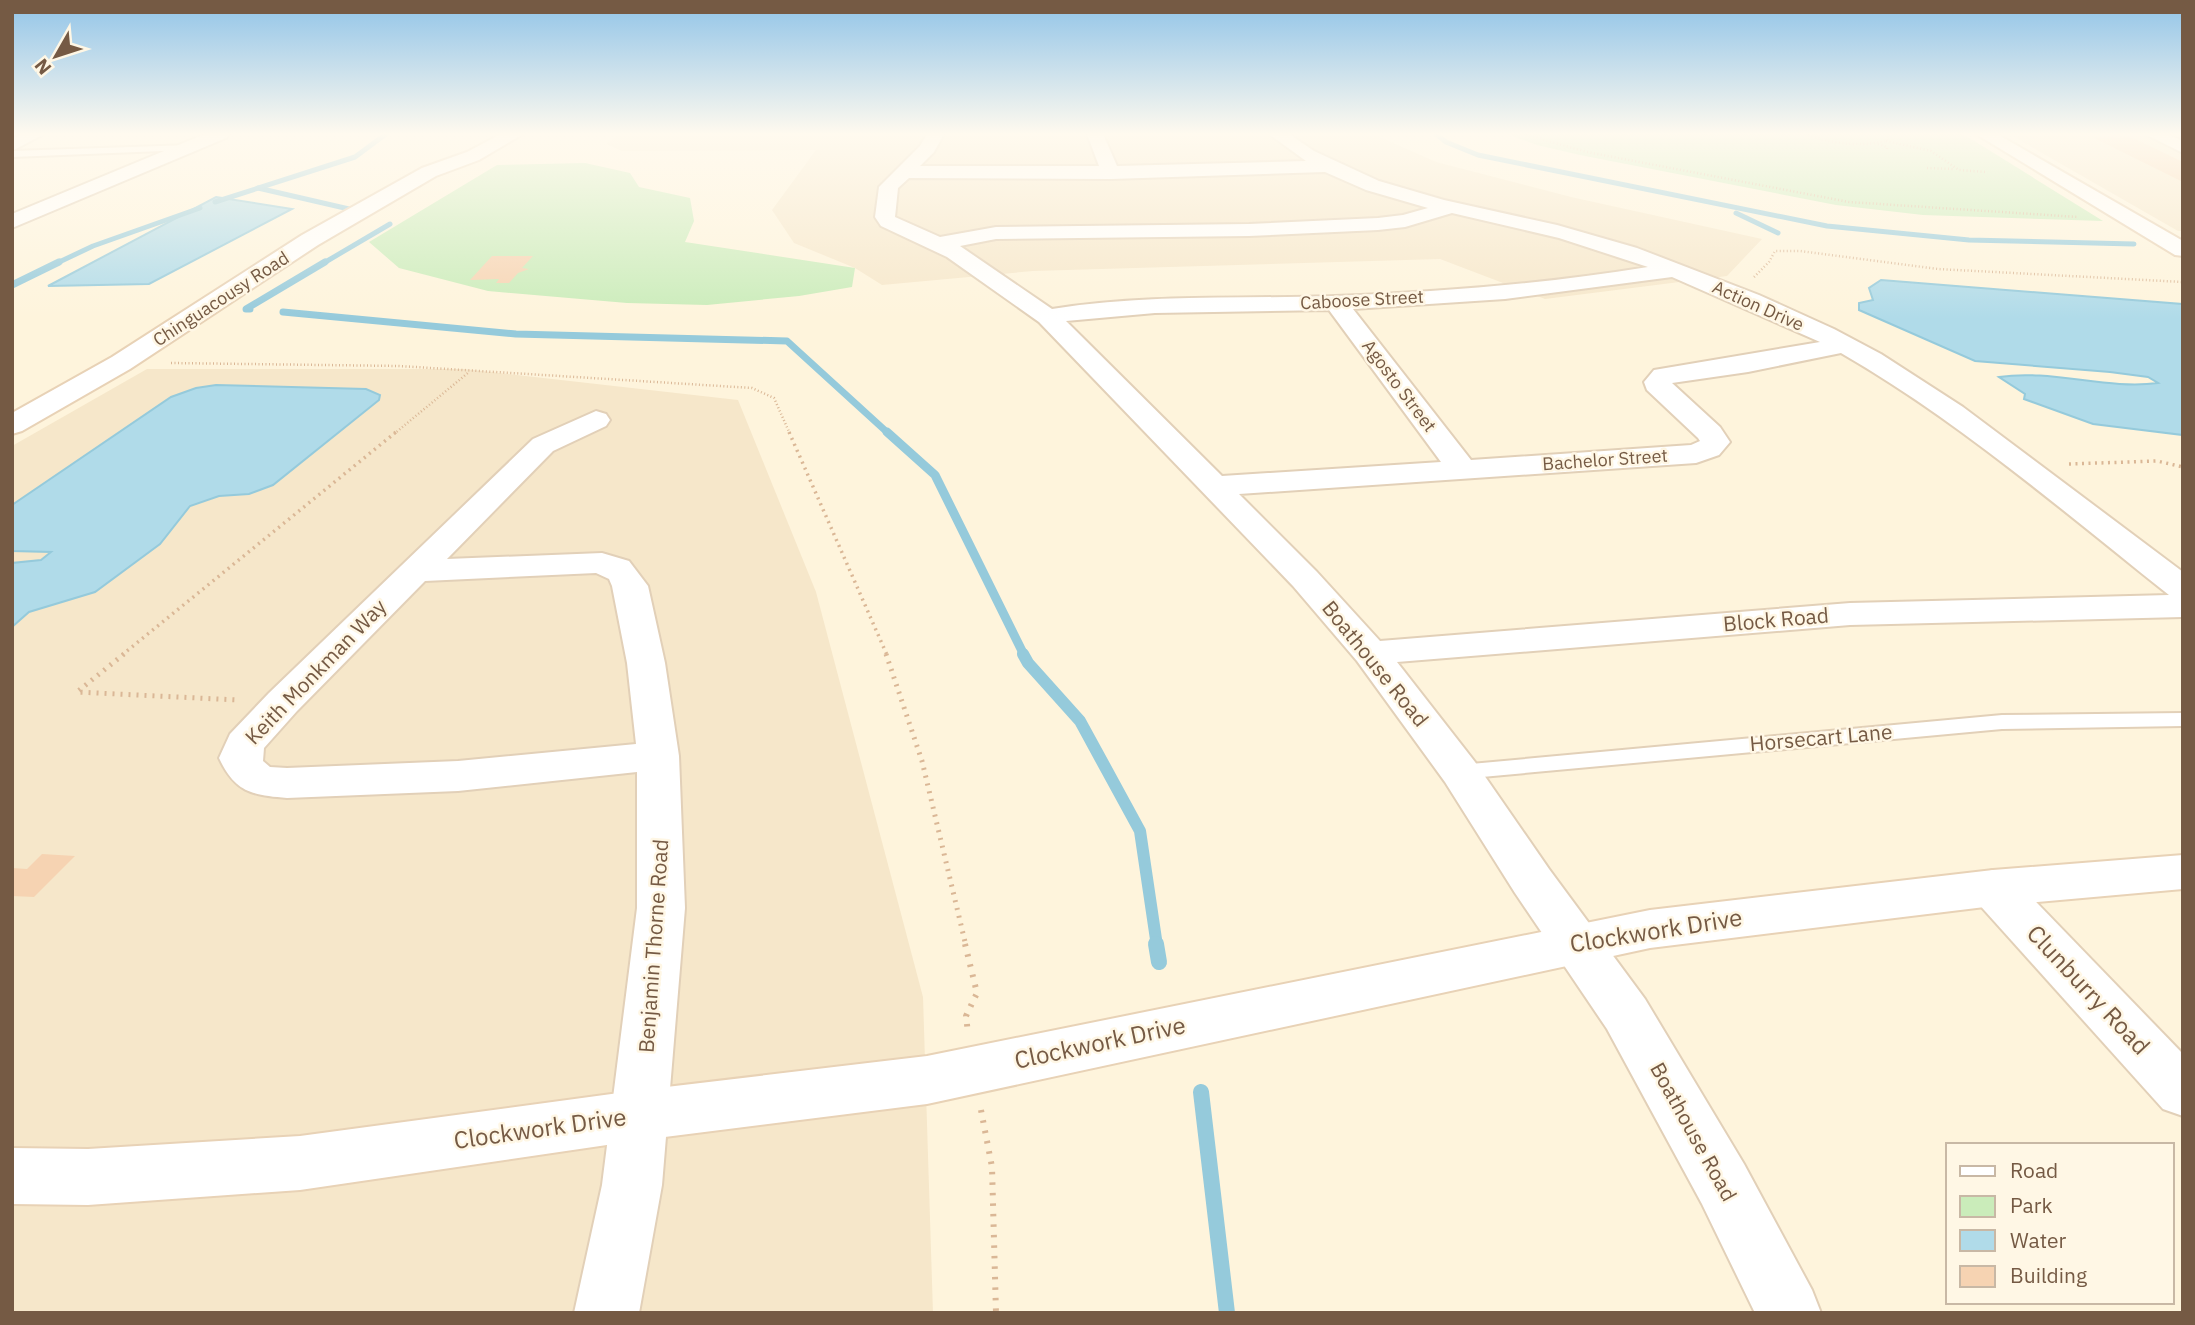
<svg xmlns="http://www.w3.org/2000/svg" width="2195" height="1325" viewBox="0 0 2195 1325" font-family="'IBM Plex Sans',sans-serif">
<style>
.residential{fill:#f6e7ca}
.green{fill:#caecba}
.water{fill:#b0dbe9;stroke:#95cadb;stroke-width:2}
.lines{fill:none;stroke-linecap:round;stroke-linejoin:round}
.stream-far4{stroke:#95cadb;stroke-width:5}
.stream-far3{stroke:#95cadb;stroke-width:7}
.stream-far2{stroke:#95cadb;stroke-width:9}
.stream-far1{stroke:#95cadb;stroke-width:12}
.stream{stroke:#95cadb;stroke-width:16}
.building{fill:#f6d3b2}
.lane-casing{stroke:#e2d0b8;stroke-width:4}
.street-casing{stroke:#e2d0b8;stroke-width:4}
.secondary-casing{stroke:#e8d2b6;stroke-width:4}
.path-far3{stroke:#dab796;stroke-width:2.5;stroke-dasharray:1 2.5;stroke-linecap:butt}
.path-far2{stroke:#dab796;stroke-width:3.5;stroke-dasharray:2 4.5;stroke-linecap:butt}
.path-far1{stroke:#dab796;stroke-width:5;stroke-dasharray:2 6;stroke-linecap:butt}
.path{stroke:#dab796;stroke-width:6;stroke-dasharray:2.5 8;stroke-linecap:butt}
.lane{fill:#fff;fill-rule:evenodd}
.street{fill:#fff;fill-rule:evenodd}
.secondary{fill:#fff;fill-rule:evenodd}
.labels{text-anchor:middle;stroke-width:5;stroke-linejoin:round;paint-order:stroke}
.far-street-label{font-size:18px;fill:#755a44;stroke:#fff7e5}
.street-label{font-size:21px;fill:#755a44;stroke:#fff7e5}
.near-street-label{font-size:24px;fill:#755a44;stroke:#fff7e5}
</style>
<rect width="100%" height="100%" fill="#fef4dc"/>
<g class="residential">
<path d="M620,134h753l63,28 135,35 191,42 -35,37 -182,23 -105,-40 -407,12 -151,14 -27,-17 -61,-25 -22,-33 44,-60 -194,1 -16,-7z"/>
<path d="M2009,134h174v97h-5z"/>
<path d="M147,369h317l274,31 78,192 107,405 10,316h-921v-867z"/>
</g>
<g class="green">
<path d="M1507,134h456l140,87 -180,-6 -87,-10 -256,-50 -43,-10z"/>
<path d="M585,163l45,10 9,14 51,11 4,23 -9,21 170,26 -3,19 -53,9 -92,9 -80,-2 -139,-12 -89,-23 -30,-26 128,-77z"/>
</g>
<g class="water">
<path d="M216,197l76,12 -143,75 -101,2z"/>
<path d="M1881,280l301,24 1,131 -90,-11 -69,-25 1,-5 -26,-17c53,-8 107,13 159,6l-10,-6 -38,-5 -135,-11 -116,-51v-7l14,-3 -4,-12z"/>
<path d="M216,385l150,4 14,6 -1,5 -106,85 -24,9 -30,2 -29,10 -30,38 -65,48 -66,20 -17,15v-64l29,-3 10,-8 -39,-1v-46l159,-108 25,-9z"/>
</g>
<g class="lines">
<g class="stream-far4">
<path d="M1436,134l10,8 32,13 349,71 142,14 165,4"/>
<path d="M258,188l104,24"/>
<path d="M215,202l140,-45 31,-23"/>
<path d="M1736,213l42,20"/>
<path d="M55,264l38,-18 107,-38"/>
<path d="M322,264l68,-40"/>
</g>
<g class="stream-far3">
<path d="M12,285l47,-23"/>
<path d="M250,309h-4l79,-47"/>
<path d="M283,312l233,22 271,7 102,93"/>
</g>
<path class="stream-far2" d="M887,432l48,43 89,180"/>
<path class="stream-far1" d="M1023,654l5,9 52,58 60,110 17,115"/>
<g class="stream">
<path d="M1156,944l3,18"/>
<path d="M1201,1092l26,221"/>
</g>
</g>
<g class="building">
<path d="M2111,134l22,4 50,24v20l-91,-45 34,1 -15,-2z"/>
<path d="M492,256h41l-11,12 7,1 -11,4 -9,10h-13l3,-4 -29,1z"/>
<path d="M42,854l33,2 -41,41 -22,-1v-28l15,1z"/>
</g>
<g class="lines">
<g class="lane-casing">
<g id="lane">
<path d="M190,145l1,2 -4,3 -175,7v-6z"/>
<path d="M2183,713v13l-181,3 -542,50 -8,-2 -3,-5 3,-5 8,-2 542,-50z"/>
</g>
</g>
<g class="street-casing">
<g id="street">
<path d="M22,134h22l-32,17v-12z"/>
<path d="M205,134h24l-3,4 -214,90v-14z"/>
<path d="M927,134h17l-10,18 -14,14h179l-12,-32h16l14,32 189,-5 -37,-27h20l25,17 65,30 65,19 113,25 80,23 122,47 75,34 47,25 82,53 220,165v45l-333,8 -453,37 78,100 74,107 96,130 99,165 68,126 9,23h-66l-53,-109 -95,-175 -92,-136 -70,-111 -88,-121 -64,-75 -254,-264 -92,-65 -66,-31 -6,-9 4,-30 41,-41zM1325,172l41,18 62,18 -25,7 -25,3 -129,6 -253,3 -56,10 -45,-20 3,-29 11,-10 202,1zM1452,213l107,25 89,29c-104,17 -209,25 -313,29 -95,3 -189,-2 -283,13l-92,-63 36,-7 253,-3 129,-6 27,-3zM1672,277l148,65 -166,28 -10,12 3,8 51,48 2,3 -9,4 -220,15 -118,-151 152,-10zM1329,310l112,152 -219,14 -156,-155 89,-8zM1841,353c118,68 222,158 328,242l-319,8 -470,38 -63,-69 -78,-78 457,-31 23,-8 11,-13 -10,-15 -48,-44 76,-11z"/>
<path d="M2145,134h22l16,7v12z"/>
<path d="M596,411l10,3 4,6 -4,6 -53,25 -106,108 155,-6 27,8 19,25 17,77 14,93 6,152 -23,277 -23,128h-65l28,-128 35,-277v-136l-179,19 -171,7c-36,-3 -52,-6 -68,-40l11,-24 39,-41 264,-254zM596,573l13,6 3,7 15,77 9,81 -178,17 -171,7 -17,-1 -7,-6 1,-13 33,-37 128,-130z"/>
<path d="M1993,870l17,5 173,179v62l-20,-7 -187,-208 -7,-13 7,-13z"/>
</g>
</g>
<g class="secondary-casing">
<g id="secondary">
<path d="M501,134h22l-44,26 -43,16 -118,69 -188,124 -108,62 -10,3v-21l100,-56 190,-122 120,-67 45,-16z"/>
<path d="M1976,134h21l186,107v15l-8,-1z"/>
<path d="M2183,855v34l-190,17 -343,42 -723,156 -286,36 -341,50 -212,15 -76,-1v-56l76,1 212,-13 341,-46 286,-34 723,-146 343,-40z"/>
</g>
</g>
<g class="path-far3">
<path d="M1523,134l64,18 262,50 229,15"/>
<path d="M1805,134c27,10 53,13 81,7l3,-4 -3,-3"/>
<path d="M1886,141l45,10 28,19 27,2"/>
<path d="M1878,144l9,3v3"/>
<path d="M1927,168l27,1"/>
<path d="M1754,277l15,-15 6,-11h25l138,18 245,13"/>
<path d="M171,363l228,3 353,22 22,10 16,36"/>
<path d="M394,434l75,-62"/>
</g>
<g class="path-far2">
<path d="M789,432l98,223"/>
<path d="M2069,464l88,-3 26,6"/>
<path d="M122,655l274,-223"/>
</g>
<g class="path-far1">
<path d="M124,654l-47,38 160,8"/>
<path d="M886,654l36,107 44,185"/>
</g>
<g class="path">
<path d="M965,944l12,49 -11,23 2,17"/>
<path d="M981,1110l11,57 4,146"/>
</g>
<use href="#lane" class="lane"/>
<use href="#street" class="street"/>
<use href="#secondary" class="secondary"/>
</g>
<linearGradient id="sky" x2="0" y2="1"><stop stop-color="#91c4e8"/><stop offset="0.42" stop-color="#fffaef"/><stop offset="1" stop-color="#fffaef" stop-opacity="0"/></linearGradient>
<rect width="2195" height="319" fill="url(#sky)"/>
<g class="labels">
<g class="far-street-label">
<text transform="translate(221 299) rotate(-33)" y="6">Chinguacousy Road</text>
<text transform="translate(1362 300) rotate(-3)" y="6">Caboose Street</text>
<text transform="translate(1758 306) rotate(24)" y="6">Action Drive</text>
<text transform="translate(1399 386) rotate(53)" y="6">Agosto Street</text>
<text transform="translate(1605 460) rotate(-4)" y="6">Bachelor Street</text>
</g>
<g class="street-label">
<text transform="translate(1776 620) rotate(-5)" y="7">Block Road</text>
<text transform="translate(1375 664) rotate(51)" y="7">Boathouse Road</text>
<text transform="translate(316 672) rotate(-46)" y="7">Keith Monkman Way</text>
<text transform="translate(1821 738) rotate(-5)" y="7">Horsecart Lane</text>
<text transform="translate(654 946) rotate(-86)" y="7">Benjamin Thorne Road</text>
<text transform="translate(1693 1132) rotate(61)" y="7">Boathouse Road</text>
</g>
<g class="near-street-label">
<text transform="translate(1656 931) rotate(-9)" y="8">Clockwork Drive</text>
<text transform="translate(2088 990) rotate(47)" y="8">Clunburry Road</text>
<text transform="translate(1100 1043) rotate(-12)" y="8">Clockwork Drive</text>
<text transform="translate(540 1129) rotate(-8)" y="8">Clockwork Drive</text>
</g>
</g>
<rect width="2195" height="1325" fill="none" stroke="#755a44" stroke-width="28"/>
<rect x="1946" y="1143" width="228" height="161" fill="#fff7e5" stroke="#c8b8a5" stroke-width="2"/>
<rect x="1960" y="1166" width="35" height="10" fill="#ffffff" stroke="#c8b8a5" stroke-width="2"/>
<text x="2010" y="1178" font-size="21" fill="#755a44">Road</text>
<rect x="1960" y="1196" width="35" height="21" fill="#caecba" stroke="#c8b8a5" stroke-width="2"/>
<text x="2010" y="1213" font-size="21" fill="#755a44">Park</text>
<rect x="1960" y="1230" width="35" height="21" fill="#b0dbe9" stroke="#c8b8a5" stroke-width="2"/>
<text x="2010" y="1248" font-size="21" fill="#755a44">Water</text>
<rect x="1960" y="1266" width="35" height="21" fill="#f6d3b2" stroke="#c8b8a5" stroke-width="2"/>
<text x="2010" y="1283" font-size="21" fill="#755a44">Building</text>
<g transform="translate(56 56) rotate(231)" stroke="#fff7e5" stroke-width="5" paint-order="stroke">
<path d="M0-5L12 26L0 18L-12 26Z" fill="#755a44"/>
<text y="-10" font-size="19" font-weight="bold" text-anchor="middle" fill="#755a44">N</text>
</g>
</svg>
